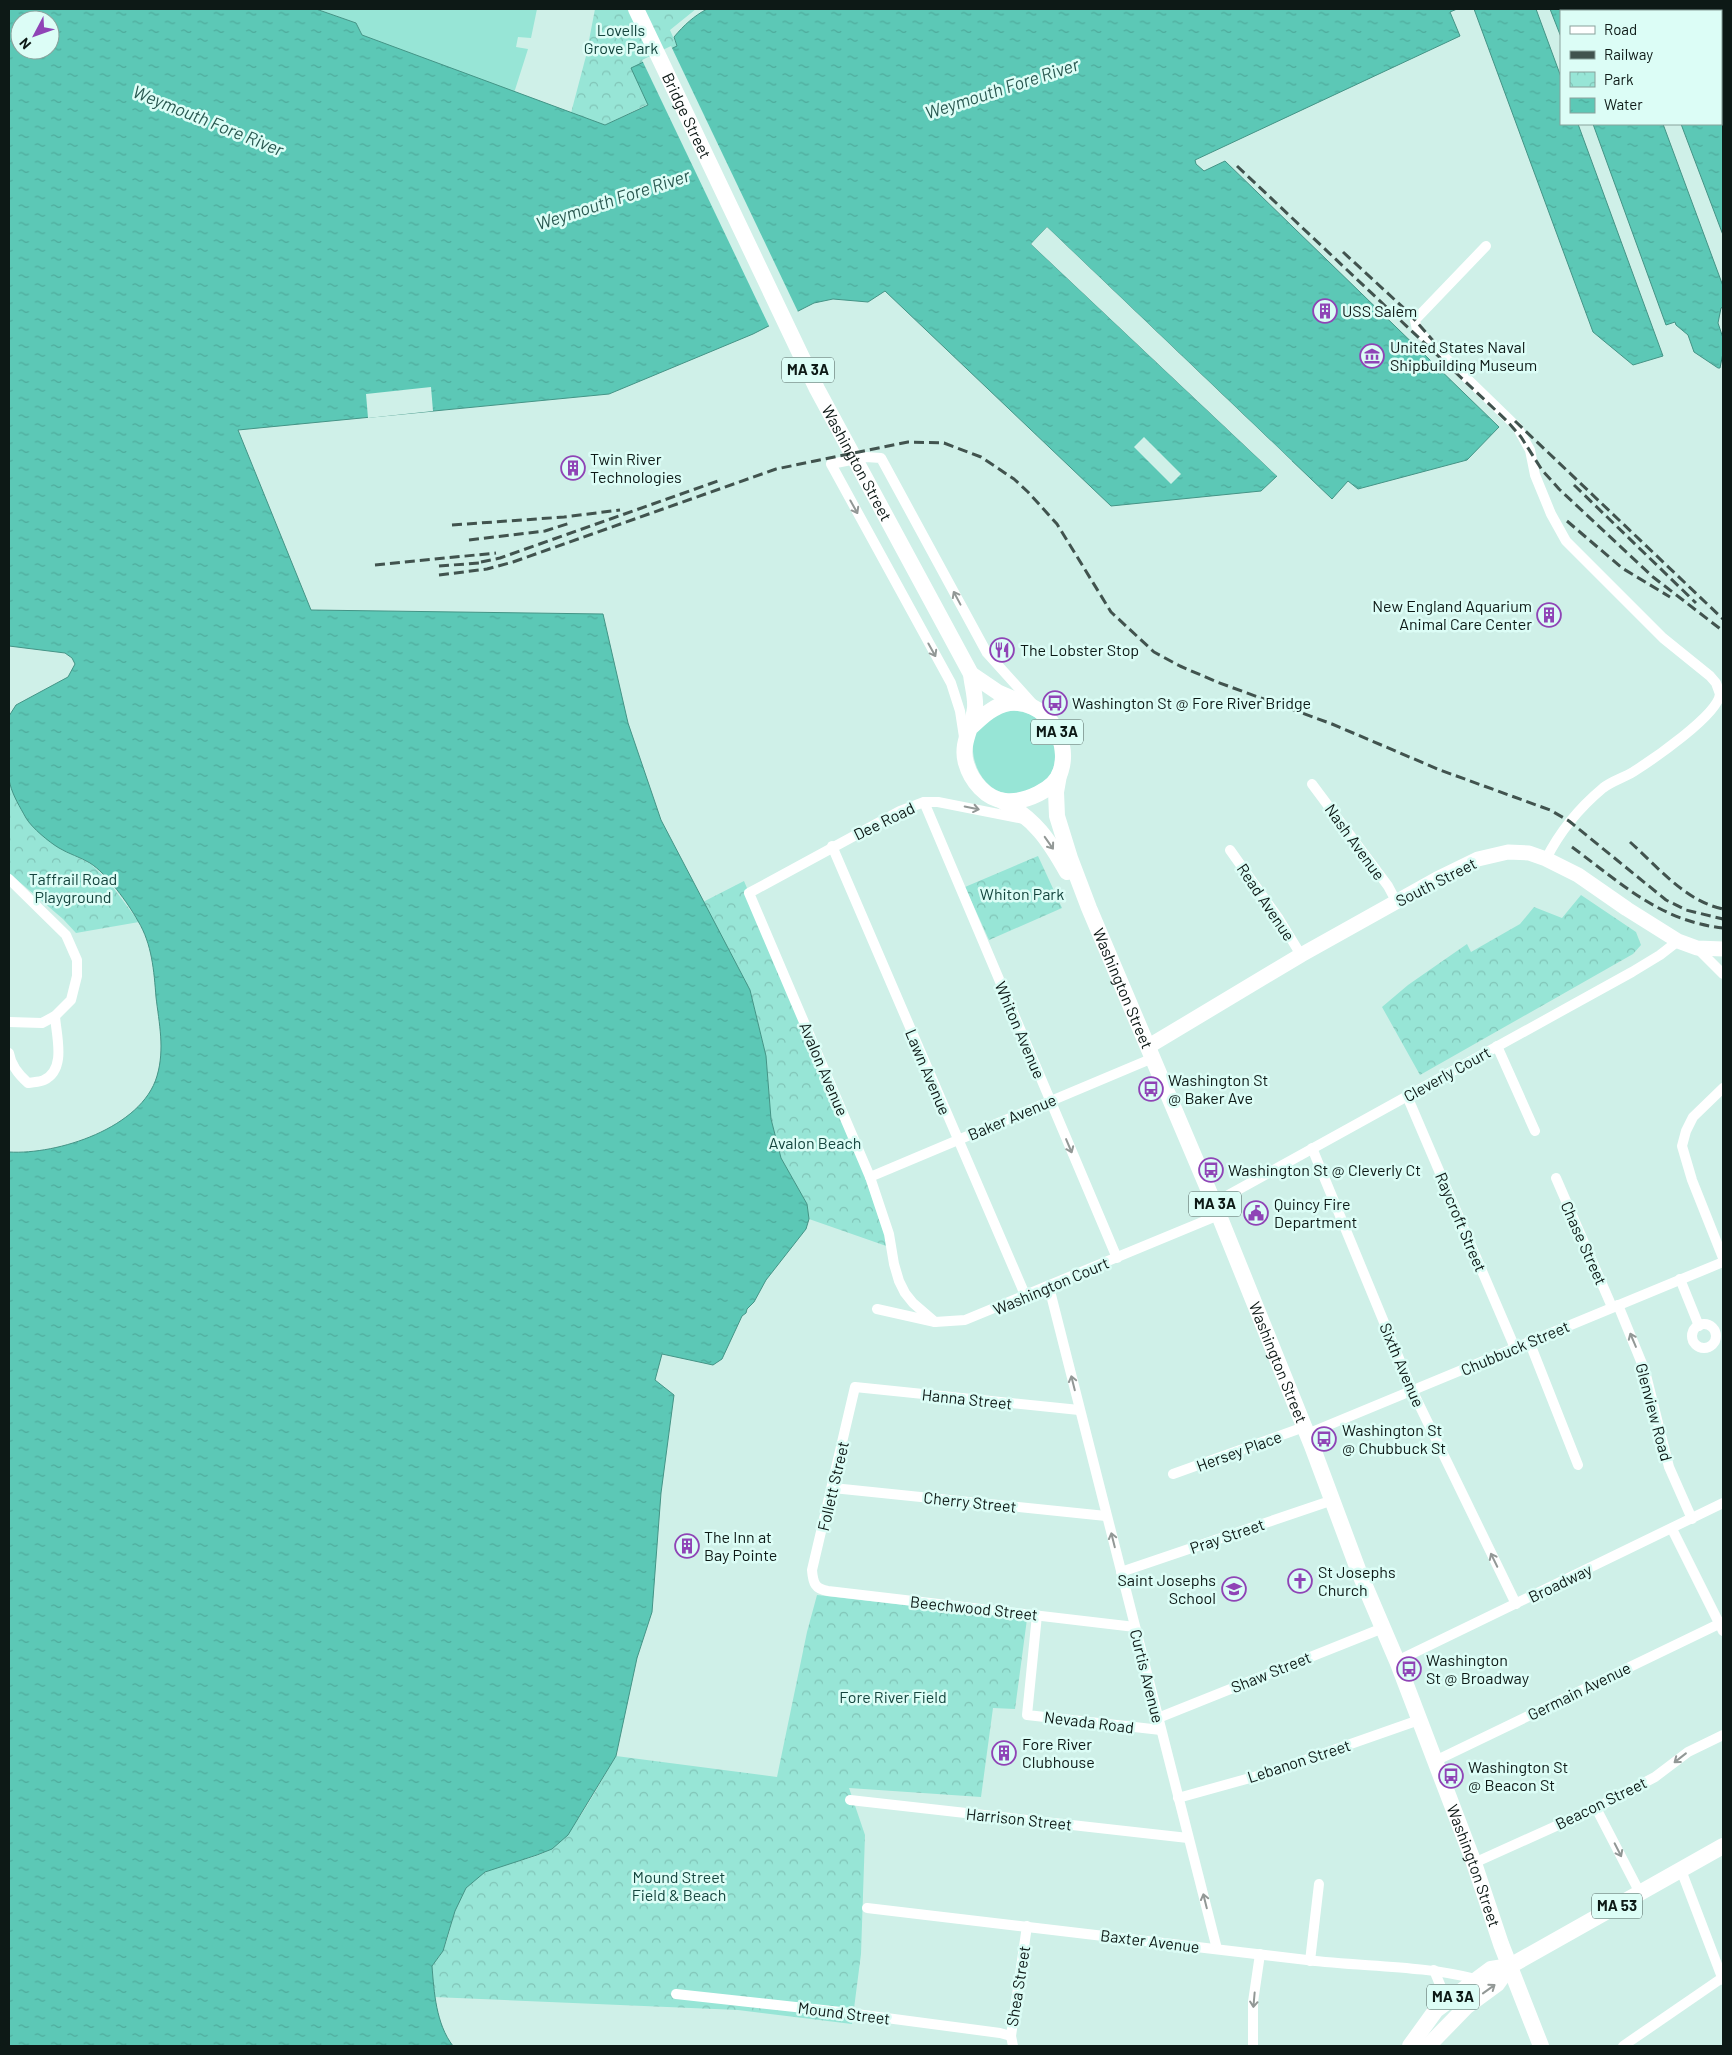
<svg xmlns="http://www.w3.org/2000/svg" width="1732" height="2055" viewBox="0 0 1732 2055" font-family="Barlow,sans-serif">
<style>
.green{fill:#97e5d6}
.park{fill:url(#park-crowns)}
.water{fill:url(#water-ripples);stroke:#449486;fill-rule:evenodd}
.pier{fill:#cff0e8}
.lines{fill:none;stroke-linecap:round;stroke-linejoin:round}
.minor{stroke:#fff;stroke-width:10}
.secondary{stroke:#fff;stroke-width:15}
.primary{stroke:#fff;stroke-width:16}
.rail{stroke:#41534e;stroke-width:3;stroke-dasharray:10 5;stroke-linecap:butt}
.oneway{stroke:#929896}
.labels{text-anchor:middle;stroke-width:5;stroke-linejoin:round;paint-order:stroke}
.shield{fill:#dcfdf6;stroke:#4b5d59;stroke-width:1}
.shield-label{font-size:15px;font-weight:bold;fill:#0d1916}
.park-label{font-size:16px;fill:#15453e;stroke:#dcfdf6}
.street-label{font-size:16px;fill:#0d1916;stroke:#dcfdf6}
.poi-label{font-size:16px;fill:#0d1916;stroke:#dcfdf6;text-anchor:start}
.water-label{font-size:18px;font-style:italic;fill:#2a5951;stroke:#dcfdf6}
</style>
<defs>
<pattern id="park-crowns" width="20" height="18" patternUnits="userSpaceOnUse" patternTransform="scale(1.25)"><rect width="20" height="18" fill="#97e5d6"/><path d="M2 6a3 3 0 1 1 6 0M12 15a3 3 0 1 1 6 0" fill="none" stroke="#81c4b7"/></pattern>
<pattern id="water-ripples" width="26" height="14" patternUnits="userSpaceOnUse" patternTransform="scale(1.25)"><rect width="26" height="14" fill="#5cc8b6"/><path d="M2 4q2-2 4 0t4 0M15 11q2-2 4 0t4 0" fill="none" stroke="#4fab9c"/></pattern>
</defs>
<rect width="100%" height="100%" fill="#cff0e8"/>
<g class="green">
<path d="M317,9h220l-6,29 -13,-1 -2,10 12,2 -14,44 -152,-58 -6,-12z"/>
<path d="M1010,710c8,1 16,2 23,6 23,13 31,51 9,69 -5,3 -12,5 -18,7 -13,5 -28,1 -38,-10 -15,-16 -21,-51 3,-64 6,-4 14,-5 21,-8z"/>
</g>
<g class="park">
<path d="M595,9h101l-26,21 7,16 -29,58 -43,21 -34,-12 15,-57z"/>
<path d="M9,781l19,40 31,27 32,16 18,18 30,40 -63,11 -13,-14 -54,-46z"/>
<path d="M1038,856l24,52 -73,32 -24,-53z"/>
<path d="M744,881l126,296 22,71 -83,-29 -2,-15 -26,-46 -10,-39 -5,-63 -16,-66 -47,-88z"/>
<path d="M1581,895l55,37 5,13 -8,9 -213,121 -38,-68 26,-22 59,-41 4,8 49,-28 14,-17 28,11z"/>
<path d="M817,1595l210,24 -12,90 -22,-1 -12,89 -132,-9 16,47 -4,119 -9,70 -114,-14 -304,-13 -2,-31c3,-5 9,-10 11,-16 10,-20 9,-47 25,-64 26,-27 54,-20 83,-37 22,-13 51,-70 65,-93l161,21 30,-145z"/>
</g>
<g class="water">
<path d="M9,9h307l40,14 6,12 243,90 43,-20 -17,-37 46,-22 -3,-9c10,-12 20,-21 33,-28h750l-7,3 10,24 -265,124 1,4 8,7 21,-10 274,266 -32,33 -109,29 -10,-8 -16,18 -285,-272 -16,17 246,232 -16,15 -150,15 -226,-215 -17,11 -35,-3 -19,4 -61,31 -144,60 -371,36 73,180 292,4 25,109 33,97 89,170 16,66 5,63 10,39 26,46 2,15 -3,10 -40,51 -12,22 -7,7 -1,4 -4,3 -20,43 -9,6 -51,-11 -7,26 19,15 -13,98 -9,119 -15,46 -21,98 -48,79 -16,14 -15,6 -52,17 -19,16 -11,23 -12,40 -11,15c2,26 4,58 21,80h-444v-894c48,3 133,-24 148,-76 8,-27 2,-53 -1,-79 -2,-26 -4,-53 -18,-76 -10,-18 -31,-47 -48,-58 -10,-6 -21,-9 -31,-15 -10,-6 -27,-20 -33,-30 -6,-11 -13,-22 -16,-34 -4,-14 -1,-51 -1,-68l7,-11 52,-28 7,-13 -3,-6 -7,-5 -56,-7zM20,20h30v30h-30z"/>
<path d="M1474,9h62l25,68v47h17l85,232 -30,9 -40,-33z"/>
<path d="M1550,9h71l1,2h-61v26z"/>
<path d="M1721,69l2,6v160l-42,-111h40z"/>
<path d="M1593,124h70l60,162v21l-2,1 -3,15 5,15v15l-3,15h-2l-24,-16 -6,-17 -12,-10 -1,-3 -9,3z"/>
</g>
<g class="pier">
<path d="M671,46l128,268 -29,14 -128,-268z"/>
<path d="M1047,227l245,234 -2,2 -243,-233 -13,14 244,230 -1,2 -246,-232z"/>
<path d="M431,387l2,24 -65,7 -2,-24z"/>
<path d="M1144,437l37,37 -10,10 -37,-37z"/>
</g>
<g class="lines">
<g class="minor">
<path d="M1486,246l-71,74 2,10 100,97 13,23 5,25 16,39 15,27 97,97 47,38 6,7 4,11c-2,21 -68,66 -87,78 -10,6 -21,9 -30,16 -24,20 -43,43 -57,71"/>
<path d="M964,737l-4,-26 -9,-28 -120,-219 35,-7 15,1 106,195 46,51"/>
<path d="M1312,784l76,102 8,15"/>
<path d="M924,802l193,456"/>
<path d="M832,846l194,451"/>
<path d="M1230,850l49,69 22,36"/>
<path d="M9,879l57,56 11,25v16l-6,24 -16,16 -13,7 -33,-1"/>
<path d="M1697,948l26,26"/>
<path d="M1497,1046l38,85"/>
<path d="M9,1053c2,13 10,22 19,30 5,-1 12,-1 16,-3 23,-11 12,-45 11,-64"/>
<path d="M1723,1088l-30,29 -7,14 -4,15 10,34 31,78"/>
<path d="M1407,1096l108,252"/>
<path d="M1312,1148l100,242 104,214"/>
<path d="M870,1177l283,-119"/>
<path d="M1556,1178l56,129"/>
<path d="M1214,1203l418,-231 28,-17 18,-14"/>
<path d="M1680,1279l19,47"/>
<path d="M1049,1287l168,662"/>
<path d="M1618,1305l27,66 24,96 23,52"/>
<path d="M877,1309l58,13 30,-2 254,-105"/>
<path d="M935,1322l-22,-19 -8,-10 -6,-12 -5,-17 -5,-30 -19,-57 -121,-284 151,-82 24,-9h14l86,17"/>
<circle cx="1704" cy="1336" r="12"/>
<path d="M1529,1341l49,124"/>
<path d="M1079,1410l-224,-23 -43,183c1,13 3,19 16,21l307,36"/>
<path d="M1307,1434l416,-172"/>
<path d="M1173,1474l131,-47"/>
<path d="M833,1488l273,28"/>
<path d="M1672,1529l51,102"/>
<path d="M1121,1572l212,-72"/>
<path d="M1037,1615l-10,100 134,15"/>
<path d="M1397,1661l326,-158"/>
<path d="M1158,1718l225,-90"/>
<path d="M1435,1761l288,-139"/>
<path d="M1178,1798l90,-25 151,-53"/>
<path d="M850,1800l338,38"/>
<path d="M1596,1808l44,85"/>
<path d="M1474,1863l122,-55 59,-31 33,-25 35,-17"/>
<path d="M1681,1870l42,110"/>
<path d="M867,1908c147,17 294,34 440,52 57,7 114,5 169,19"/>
<path d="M1310,1961l9,-77"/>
<path d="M1434,1970l9,22 -7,16"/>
<path d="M676,1994l165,18 159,21 11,3"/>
<path d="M1013,2046l-2,-10 16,-110"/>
<path d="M1253,2046v-44l7,-48"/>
<path d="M1623,2046l99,-68"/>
</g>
<path class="secondary" d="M1149,1046l152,-91 136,-76 41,-20 30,-7 21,1 17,6 32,16 49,34 51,32 19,7 26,1"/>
<g class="primary">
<path id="s1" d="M636,9l181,380 154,285c1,11 5,23 4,34 -2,19 -15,35 -9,55 5,18 20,36 39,38 19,2 51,-11 56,-31 10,-33 -18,-71 -52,-67 -17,3 -29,16 -41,27"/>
<path d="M971,674l28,19 22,9"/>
<path id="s2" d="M1059,775l-3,17 1,24 13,42 19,50 125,295 98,243 47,126 38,89 77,202 27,81 40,102"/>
<path d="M1002,801c33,18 47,39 65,71"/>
<path d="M1410,2046l26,-36 55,-41 19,-3 213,-120"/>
<path d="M1428,2046l39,-40 30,-22 13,-18"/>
</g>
<g class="rail">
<path d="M1237,166l270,255 14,16 21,33 17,19 94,88 70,54"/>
<path d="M1343,252l65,60 28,32"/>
<path d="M1515,421l208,198"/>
<path d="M1574,485l122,118"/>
<path d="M1567,521l55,47 48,29"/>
<path d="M452,525l112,-8 56,-7"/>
<path d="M469,540l76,-9 25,-8"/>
<path d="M481,562l19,-4 218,-77"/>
<path d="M375,565l121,-12"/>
<path d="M439,566l40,-3"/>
<path d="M439,575l48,-6 26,-7 263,-93 132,-27 36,1 37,14 33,22 14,13 29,32 54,88 43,40 26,14 37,16 115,42 108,46 110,40 19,11 97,79 20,10 37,9"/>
<path d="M1630,842c28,25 55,59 93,67"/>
<path d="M1572,847c50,37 88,74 151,81"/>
</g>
</g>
<defs><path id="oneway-shaft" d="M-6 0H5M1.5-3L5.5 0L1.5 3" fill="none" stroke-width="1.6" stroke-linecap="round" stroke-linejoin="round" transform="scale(1.25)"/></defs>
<g class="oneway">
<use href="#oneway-shaft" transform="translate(854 507) rotate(61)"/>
<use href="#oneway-shaft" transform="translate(957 598) rotate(-118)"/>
<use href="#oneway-shaft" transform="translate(932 650) rotate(61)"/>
<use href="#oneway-shaft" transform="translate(972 808) rotate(12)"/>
<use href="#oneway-shaft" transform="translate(1049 843) rotate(55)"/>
<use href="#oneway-shaft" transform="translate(1069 1146) rotate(67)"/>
<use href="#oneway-shaft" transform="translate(1633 1340) rotate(-113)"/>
<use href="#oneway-shaft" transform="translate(1073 1383) rotate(-104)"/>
<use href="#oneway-shaft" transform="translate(1113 1540) rotate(-104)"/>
<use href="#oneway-shaft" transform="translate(1494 1560) rotate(-116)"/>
<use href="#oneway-shaft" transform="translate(1680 1758) rotate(142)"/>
<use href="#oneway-shaft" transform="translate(1618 1850) rotate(63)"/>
<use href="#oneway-shaft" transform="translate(1205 1901) rotate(-104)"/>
<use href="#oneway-shaft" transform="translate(1489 1989) rotate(-36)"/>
<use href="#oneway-shaft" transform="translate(1254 2000) rotate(95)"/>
</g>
<defs>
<g id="building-ring" transform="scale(1.25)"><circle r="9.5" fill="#dcfdf6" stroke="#8f44b6" stroke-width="1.5"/><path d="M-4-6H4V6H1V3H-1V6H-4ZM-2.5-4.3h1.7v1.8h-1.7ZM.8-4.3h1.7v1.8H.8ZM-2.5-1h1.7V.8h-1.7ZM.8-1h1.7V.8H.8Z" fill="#8f44b6"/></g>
<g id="museum-ring" transform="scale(1.25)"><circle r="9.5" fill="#dcfdf6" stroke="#8f44b6" stroke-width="1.5"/><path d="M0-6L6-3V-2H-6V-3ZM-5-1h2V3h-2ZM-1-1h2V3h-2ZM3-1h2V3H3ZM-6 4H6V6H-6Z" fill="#8f44b6"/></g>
<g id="restaurant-ring" transform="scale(1.25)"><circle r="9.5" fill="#dcfdf6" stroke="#8f44b6" stroke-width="1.5"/><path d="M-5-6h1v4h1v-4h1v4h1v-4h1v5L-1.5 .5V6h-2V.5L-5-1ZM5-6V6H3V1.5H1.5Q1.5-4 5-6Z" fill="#8f44b6"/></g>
<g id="bus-ring" transform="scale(1.25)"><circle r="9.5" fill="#dcfdf6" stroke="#8f44b6" stroke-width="1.5"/><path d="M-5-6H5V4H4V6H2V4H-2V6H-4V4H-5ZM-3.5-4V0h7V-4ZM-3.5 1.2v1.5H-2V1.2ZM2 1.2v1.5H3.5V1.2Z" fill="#8f44b6"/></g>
<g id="civic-ring" transform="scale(1.25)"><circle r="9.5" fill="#dcfdf6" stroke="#8f44b6" stroke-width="1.5"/><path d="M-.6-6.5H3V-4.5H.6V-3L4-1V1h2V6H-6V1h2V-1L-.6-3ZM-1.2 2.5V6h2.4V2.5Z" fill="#8f44b6"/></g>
<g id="church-ring" transform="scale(1.25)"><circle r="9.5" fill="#dcfdf6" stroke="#8f44b6" stroke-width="1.5"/><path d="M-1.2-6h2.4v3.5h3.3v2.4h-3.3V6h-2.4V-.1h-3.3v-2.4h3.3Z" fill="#8f44b6"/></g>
<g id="school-ring" transform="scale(1.25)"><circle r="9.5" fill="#dcfdf6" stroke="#8f44b6" stroke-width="1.5"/><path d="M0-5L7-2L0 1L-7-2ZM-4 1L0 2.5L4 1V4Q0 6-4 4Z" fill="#8f44b6"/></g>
</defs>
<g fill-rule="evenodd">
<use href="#building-ring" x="1325" y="311"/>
<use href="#museum-ring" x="1372" y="356"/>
<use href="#building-ring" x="573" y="468"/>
<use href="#building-ring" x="1549" y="615"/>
<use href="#restaurant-ring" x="1002" y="650"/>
<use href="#bus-ring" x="1055" y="703"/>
<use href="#bus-ring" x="1151" y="1089"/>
<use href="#bus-ring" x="1211" y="1170"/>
<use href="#civic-ring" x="1256" y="1213"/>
<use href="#bus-ring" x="1324" y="1439"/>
<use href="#building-ring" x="687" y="1546"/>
<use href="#church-ring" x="1300" y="1581"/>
<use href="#school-ring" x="1234" y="1589"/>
<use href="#bus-ring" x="1409" y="1669"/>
<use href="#building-ring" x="1004" y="1753"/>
<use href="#bus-ring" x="1451" y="1776"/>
</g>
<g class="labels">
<g class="shield">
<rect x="782" y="357.5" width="52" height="25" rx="4"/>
<rect x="1031" y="719.5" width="52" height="25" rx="4"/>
<rect x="1189" y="1191.5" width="52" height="25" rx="4"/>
<rect x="1592" y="1893.5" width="50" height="25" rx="4"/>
<rect x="1427" y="1984.5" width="52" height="25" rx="4"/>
</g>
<g class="shield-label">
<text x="808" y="375">MA 3A</text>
<text x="1057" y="737">MA 3A</text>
<text x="1215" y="1209">MA 3A</text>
<text x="1617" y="1911">MA 53</text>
<text x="1453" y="2002">MA 3A</text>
</g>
<g class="park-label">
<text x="621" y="36">Lovells<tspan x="621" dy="18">Grove Park</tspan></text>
<text x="73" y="885">Taffrail Road<tspan x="73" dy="18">Playground</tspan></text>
<text x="1022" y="900">Whiton Park</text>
<text x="815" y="1149">Avalon Beach</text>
<text x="893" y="1703">Fore River Field</text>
<text x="679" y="1883">Mound Street<tspan x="679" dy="18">Field &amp; Beach</tspan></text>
</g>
<g class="street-label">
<text dy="6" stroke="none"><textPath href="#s1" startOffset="118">Bridge Street</textPath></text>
<text dy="6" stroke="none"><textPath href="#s1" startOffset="505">Washington Street</textPath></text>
<text transform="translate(884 821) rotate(-26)" y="6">Dee Road</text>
<text transform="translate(1355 842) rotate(54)" y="6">Nash Avenue</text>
<text transform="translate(1436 882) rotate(-27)" y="6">South Street</text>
<text transform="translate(1266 902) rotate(56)" y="6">Read Avenue</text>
<text dy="6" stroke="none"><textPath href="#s2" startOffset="226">Washington Street</textPath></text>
<text transform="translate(1020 1030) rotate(67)" y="6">Whiton Avenue</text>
<text transform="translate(824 1069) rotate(67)" y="6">Avalon Avenue</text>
<text transform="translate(928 1072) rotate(67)" y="6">Lawn Avenue</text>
<text transform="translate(1447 1074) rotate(-29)" y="6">Cleverly Court</text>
<text transform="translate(1012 1117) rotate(-23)" y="6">Baker Avenue</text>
<text transform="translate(1461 1222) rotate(67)" y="6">Raycroft Street</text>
<text transform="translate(1584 1243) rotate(66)" y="6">Chase Street</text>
<text transform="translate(1051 1286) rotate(-23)" y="6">Washington Court</text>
<text transform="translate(1515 1348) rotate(-23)" y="6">Chubbuck Street</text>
<text dy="6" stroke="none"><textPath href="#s2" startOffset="631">Washington Street</textPath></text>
<text transform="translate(1402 1365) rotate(67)" y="6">Sixth Avenue</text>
<text transform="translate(967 1399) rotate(6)" y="6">Hanna Street</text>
<text transform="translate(1654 1412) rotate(75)" y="6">Glenview Road</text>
<text transform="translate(1239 1451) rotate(-20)" y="6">Hersey Place</text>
<text transform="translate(833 1486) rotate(-77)" y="6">Follett Street</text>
<text transform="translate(970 1502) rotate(6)" y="6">Cherry Street</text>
<text transform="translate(1227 1536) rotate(-19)" y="6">Pray Street</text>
<text transform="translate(1560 1583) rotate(-26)" y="6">Broadway</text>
<text transform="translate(974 1608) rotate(6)" y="6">Beechwood Street</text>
<text transform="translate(1271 1672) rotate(-22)" y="6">Shaw Street</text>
<text transform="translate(1147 1676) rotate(76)" y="6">Curtis Avenue</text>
<text transform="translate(1579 1691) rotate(-26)" y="6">Germain Avenue</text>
<text transform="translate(1089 1722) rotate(7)" y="6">Nevada Road</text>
<text transform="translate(1299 1761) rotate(-18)" y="6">Lebanon Street</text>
<text transform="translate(1601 1803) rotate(-26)" y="6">Beacon Street</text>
<text transform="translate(1019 1819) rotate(6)" y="6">Harrison Street</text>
<text dy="6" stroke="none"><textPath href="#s2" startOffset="1171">Washington Street</textPath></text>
<text transform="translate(1150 1941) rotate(7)" y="6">Baxter Avenue</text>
<text transform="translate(1018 1986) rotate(-81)" y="6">Shea Street</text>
<text transform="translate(844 2013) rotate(7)" y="6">Mound Street</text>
</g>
<g class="poi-label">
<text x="1342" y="317">USS Salem</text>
<text x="1390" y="353">United States Naval<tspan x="1390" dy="18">Shipbuilding Museum</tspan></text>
<text x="590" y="465">Twin River<tspan x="590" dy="18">Technologies</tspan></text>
<text x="1532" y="612" text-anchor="end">New England Aquarium<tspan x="1532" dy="18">Animal Care Center</tspan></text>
<text x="1020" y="656">The Lobster Stop</text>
<text x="1072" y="709">Washington St @ Fore River Bridge</text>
<text x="1168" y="1086">Washington St<tspan x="1168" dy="18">@ Baker Ave</tspan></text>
<text x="1228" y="1176">Washington St @ Cleverly Ct</text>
<text x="1274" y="1210">Quincy Fire<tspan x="1274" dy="18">Department</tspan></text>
<text x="1342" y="1436">Washington St<tspan x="1342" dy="18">@ Chubbuck St</tspan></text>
<text x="704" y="1543">The Inn at<tspan x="704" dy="18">Bay Pointe</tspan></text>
<text x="1318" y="1578">St Josephs<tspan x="1318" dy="18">Church</tspan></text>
<text x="1216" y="1586" text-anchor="end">Saint Josephs<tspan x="1216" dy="18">School</tspan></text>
<text x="1426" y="1666">Washington<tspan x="1426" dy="18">St @ Broadway</tspan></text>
<text x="1022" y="1750">Fore River<tspan x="1022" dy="18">Clubhouse</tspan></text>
<text x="1468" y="1773">Washington St<tspan x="1468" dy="18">@ Beacon St</tspan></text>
</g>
<g class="water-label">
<text transform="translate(1002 89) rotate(-18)" y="6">Weymouth Fore River</text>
<text transform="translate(208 121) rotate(22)" y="6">Weymouth Fore River</text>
<text transform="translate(613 200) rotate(-18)" y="6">Weymouth Fore River</text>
</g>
</g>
<rect width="1732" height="2055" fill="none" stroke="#0d1916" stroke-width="20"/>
<rect x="1560" y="10" width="162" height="115" fill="#dcfdf6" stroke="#89a29c"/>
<rect x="1570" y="26" width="25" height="8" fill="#ffffff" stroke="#89a29c"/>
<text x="1604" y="35" font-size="15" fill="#0d1916">Road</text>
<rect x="1570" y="51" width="25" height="8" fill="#41534e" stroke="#89a29c"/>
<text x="1604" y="60" font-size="15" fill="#0d1916">Railway</text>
<rect x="1570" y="72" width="25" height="15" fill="url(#park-crowns)" stroke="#89a29c"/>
<text x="1604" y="85" font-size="15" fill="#0d1916">Park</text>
<rect x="1570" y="98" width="25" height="15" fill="url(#water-ripples)" stroke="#89a29c"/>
<text x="1604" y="110" font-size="15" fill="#0d1916">Water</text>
<g transform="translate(35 35) rotate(229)"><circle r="24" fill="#dcfdf6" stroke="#89a29c"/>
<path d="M0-4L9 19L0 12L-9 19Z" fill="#8f44b6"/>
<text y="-8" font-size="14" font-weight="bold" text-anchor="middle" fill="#0d1916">N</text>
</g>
</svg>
